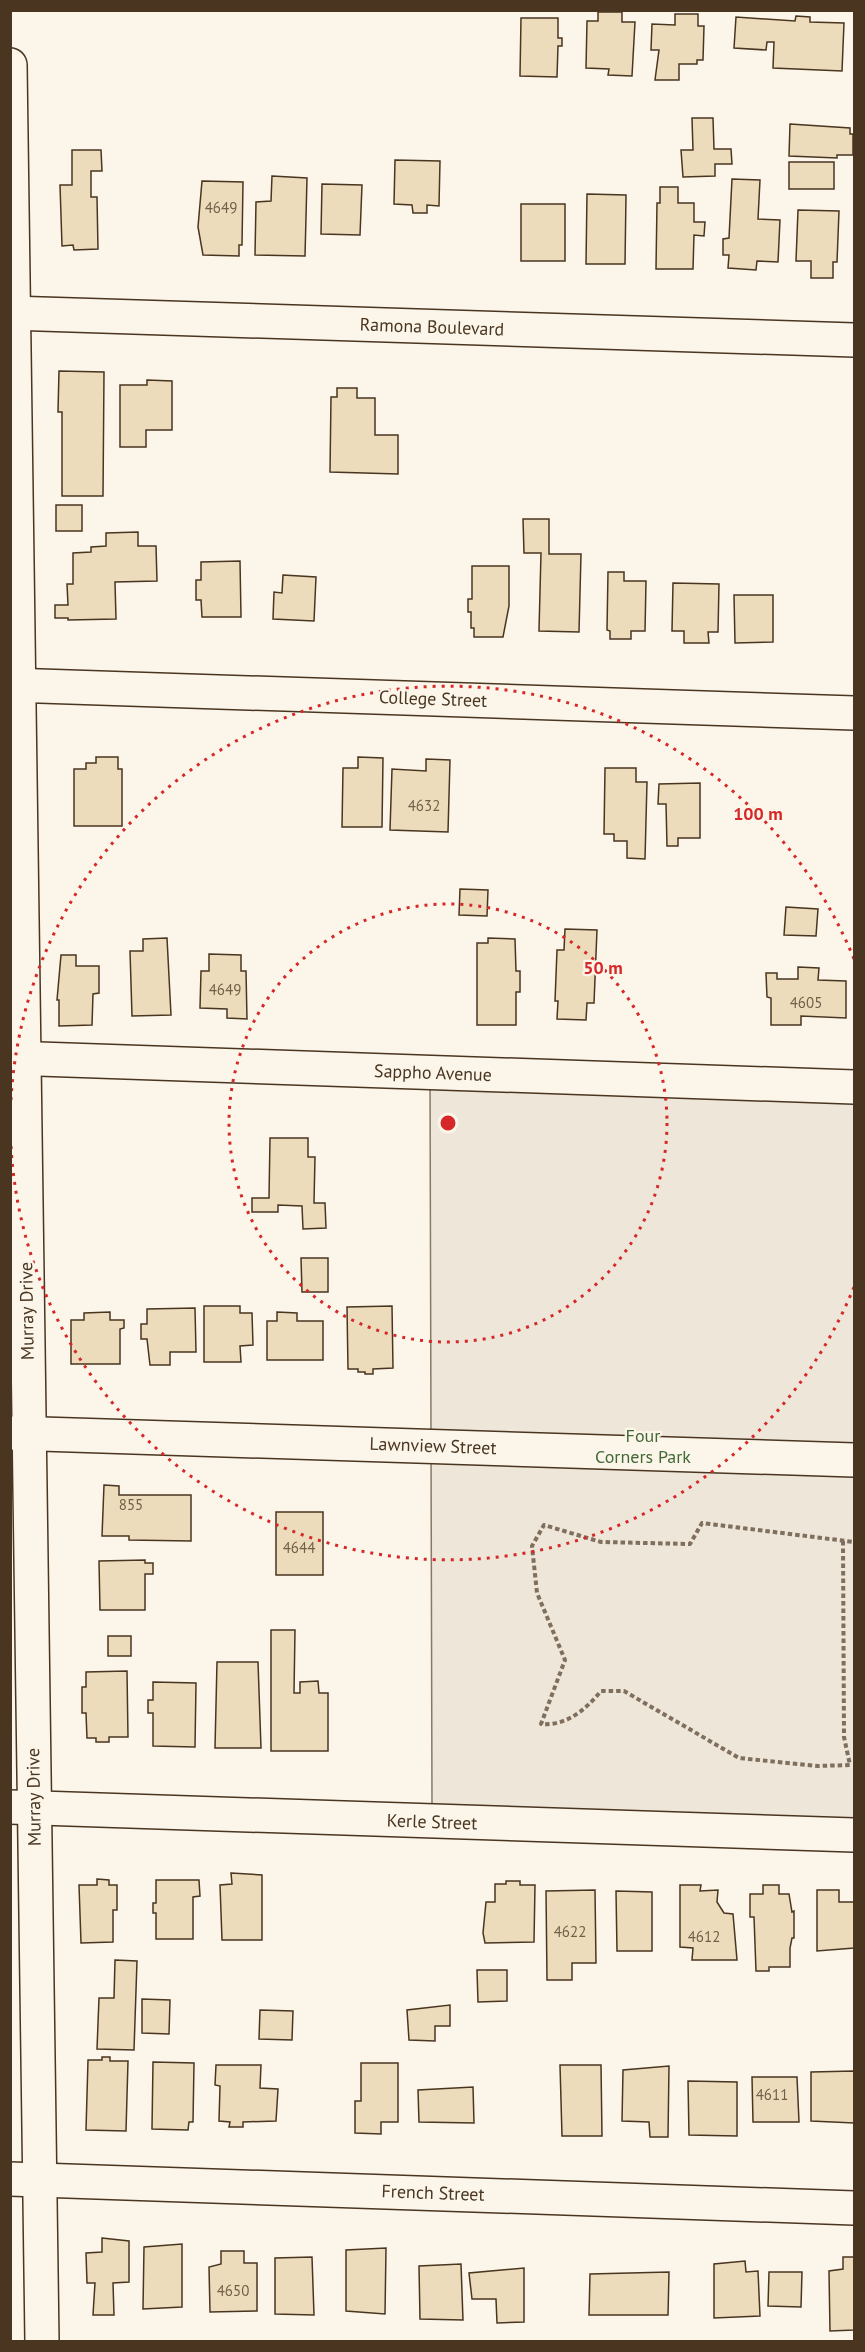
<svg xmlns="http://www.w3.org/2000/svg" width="865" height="2352" viewBox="0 0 865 2352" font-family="'PT Sans',sans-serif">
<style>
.green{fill:#ede6d9;stroke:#887966;stroke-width:1.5}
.building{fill:#ecdcbc;stroke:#4a3520;stroke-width:1.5}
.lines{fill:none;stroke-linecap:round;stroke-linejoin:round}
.minor-casing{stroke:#4a3520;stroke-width:36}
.path{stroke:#7f6f5c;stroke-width:4;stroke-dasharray:4.5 3;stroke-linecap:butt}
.minor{stroke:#fbf6e9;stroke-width:33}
.ring{fill:none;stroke:#d62828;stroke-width:3;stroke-dasharray:3 6}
.labels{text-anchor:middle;stroke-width:4.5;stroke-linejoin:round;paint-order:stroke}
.number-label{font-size:15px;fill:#725f47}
.street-label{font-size:18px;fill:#4a3520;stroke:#fbf6e9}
.park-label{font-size:18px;fill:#436837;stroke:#fbf6e9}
.centre{fill:#d62828;stroke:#fbf6e9;stroke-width:3}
.ring-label{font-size:18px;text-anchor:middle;font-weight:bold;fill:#d62828;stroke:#fbf6e9;stroke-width:4.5;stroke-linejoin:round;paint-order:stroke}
</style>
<rect width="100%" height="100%" fill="#fbf6e9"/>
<path class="green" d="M430,1072l424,15v749l-422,-28z"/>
<g class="building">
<path d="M598,12h24v10h13l-3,54 -24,-1 1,-6 -23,-1 1,-47h11z"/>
<path d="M675,14h23v12h6l-1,34h-6v4h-18v16h-24l4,-30h-8l1,-26 23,1z"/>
<path d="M796,16l14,1v5l34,1 -2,48 -69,-3 1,-26h-7l-1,8 -32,-2 2,-31 59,4z"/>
<path d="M521,18h37v20h4v8h-4l-1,31 -37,-1z"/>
<path d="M692,118h21l1,31h17l1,15h-17v12l-32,1 -2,-27h12z"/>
<path d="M790,124l60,4v6h3v21h-16v3l-48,-2z"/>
<path d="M72,150h29l1,21h-11v26h6l1,52 -24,1 -1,-5 -11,1 -2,-61h12z"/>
<path d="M395,160l45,1 -1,45 -12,-1v8h-14l-1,-8 -18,-1z"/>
<rect x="789" y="162" width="45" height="27"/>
<path d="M272,176l35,2 -2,78 -50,-1 1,-53 15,-1z"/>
<path d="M732,179l28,1 -2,39 22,1 -2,42 -21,-1 -1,9 -28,-2 1,-13h-6v-16l6,-1z"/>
<path d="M202,181l41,1 -1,63h-3v11l-36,-1 -5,-28z"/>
<path d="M322,184l40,1 -2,50 -39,-1z"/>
<path d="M660,187h18v16h16v19h11l-1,14 -10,-1 -1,34h-37l1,-66h3z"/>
<path d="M587,194l39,1 -1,69h-39z"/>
<rect x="521" y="204" width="44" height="57"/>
<path d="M798,210l41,1 -2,51h-4v16h-22v-17h-15z"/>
<path d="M59,371l45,1 -1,124h-41v-84h-4z"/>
<path d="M147,380l25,1v49h-26v17h-26v-62h27z"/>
<path d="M337,388h20v10h18v37h23v39l-68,-2 1,-75h6z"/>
<rect x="56" y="505" width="26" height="26"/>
<path d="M523,519h26v35h32l-2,78 -40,-1 2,-78h-17z"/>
<path d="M138,532v14h18l1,35 -42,1 1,37 -48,1v-2h-13v-13h13l-1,-21h6v-31l18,-1v-5l15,-1v-13z"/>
<path d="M240,561l1,56h-39l-1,-17h-5v-20h5v-18z"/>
<path d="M472,566h37v40l-6,31h-29v-9h-3v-16h-3v-13h4z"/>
<path d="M608,572h16v9h22l-1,50h-14v8h-21v-8l-3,-1z"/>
<path d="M283,575l33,2 -2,44 -41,-2 1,-27 8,1z"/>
<path d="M673,583l46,1 -1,48h-10l1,11h-25v-12h-12z"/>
<path d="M734,595h39v47l-38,1z"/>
<path d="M96,757h22v12h4v57h-48v-57h12v-6h10z"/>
<path d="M358,757l25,1 -1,69h-40l1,-59h15z"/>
<path d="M426,759l24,1 -2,72 -58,-2 2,-61 34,2z"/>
<path d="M605,768h31v14h11l-2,77 -18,-1v-17h-13v-7h-10z"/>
<path d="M700,783v55h-22v8h-11l-1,-42h-8l1,-20z"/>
<path d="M460,889l28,1 -1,26 -28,-1z"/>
<path d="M786,907l32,2 -2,27 -32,-1z"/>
<path d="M565,929l32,1 -3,73h-7l-1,17 -29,-1 1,-18h-3l2,-51h7z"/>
<path d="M167,938l4,77 -39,1 -2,-65h13v-12z"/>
<path d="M488,938l27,1 1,32h4v21h-4v33h-39v-82h11z"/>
<path d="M209,954l32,1v16h5l1,48 -20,-1v-9l-27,-1 1,-37h8z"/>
<path d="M61,955h15v11h23v27l-6,1 -1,31 -33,1v-26h-2z"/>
<path d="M798,967l21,1 -1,12 28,1v37l-45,-2v9h-30v-27l-4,-1 -1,-24h11v6h21z"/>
<path d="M270,1138h38v19h7l-1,46h11l1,25 -23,1 -1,-23 -24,-1v7h-26v-14h17z"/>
<path d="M301,1258h27v34h-26z"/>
<path d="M204,1306h36v7h12l1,32 -13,1 1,16h-37z"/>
<path d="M392,1306l1,62 -20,1v5h-8v-2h-7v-3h-10l-1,-62z"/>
<path d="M195,1308l1,44h-26v13h-20l-3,-26h-6v-15h6v-15z"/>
<path d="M110,1312v8h14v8l-4,1v35h-49v-44h13v-7z"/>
<path d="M277,1312l20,1v8h26v39h-56v-39h10z"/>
<path d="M104,1485l15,1v9h72v46l-62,-1v-4h-27z"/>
<rect x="276" y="1512" width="47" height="63"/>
<path d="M145,1560v3h8v11h-8v36h-45l-1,-49z"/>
<path d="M271,1630h24l-1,63h6v-11l18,-1 1,12h9v58h-57z"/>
<rect x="108" y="1636" width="23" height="20"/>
<path d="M217,1662h41l3,86h-46z"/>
<path d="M127,1671l1,66h-19v5h-13v-4h-9l-1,-25h-4v-26h4v-15z"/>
<path d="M153,1682l43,1 -1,64 -42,-1v-33h-5v-13h5z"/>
<path d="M231,1873l31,2v65h-40l-2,-55 12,-1z"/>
<path d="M97,1879l12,1v5h8v25h-4v32l-32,1 -2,-58h18z"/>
<path d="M156,1880h43l1,16 -7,1v42h-37v-26h-3v-10h3z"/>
<path d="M506,1881h14v4h15l-1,57 -49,1 -2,-10 3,-31h9v-18h11z"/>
<path d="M680,1885h21l-1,6 18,-1 -1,12 7,11 9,1 4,46h-45l1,-12 -13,-1z"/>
<path d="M763,1885h16v9h10l3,18 2,-1v27h-2l-2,10v19h-21v4h-13l-2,-54h-4v-23h13z"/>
<path d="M595,1890l1,73h-24v17h-25l-1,-89z"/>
<path d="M817,1890h22v12h15v46l-37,3z"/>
<path d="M616,1891l36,1v59h-35z"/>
<path d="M115,1960l22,1 -3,89 -37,-1 2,-51h15z"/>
<path d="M477,1970h30v31l-29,1z"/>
<path d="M142,1999l28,1 -1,34 -27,-1z"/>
<path d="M450,2005v21h-15v15l-26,-1 -2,-30z"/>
<path d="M260,2010l33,1 -1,29 -33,-1z"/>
<path d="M102,2057h8v4h18l-2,70 -40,-1 2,-70h14z"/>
<path d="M153,2062l41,1 -1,59h-4l-1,8 -36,-1z"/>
<path d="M361,2063h37v59h-17v12l-26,-1v-32h6z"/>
<path d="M216,2065h45l-1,23 18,1 -2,32 -33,1v5h-14l1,-5 -11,-1 1,-35 -5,-1z"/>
<path d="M560,2065h41l1,71h-40z"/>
<path d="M669,2066l-1,71h-18l-1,-15 -27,-1 1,-51z"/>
<path d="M854,2071v52l-43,-2v-49z"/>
<path d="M752,2077h45l2,45h-46z"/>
<path d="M688,2081l49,1v54l-48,-1z"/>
<path d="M473,2087l1,36 -55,-1 -1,-32z"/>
<path d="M102,2238l27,3v41l-16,1 1,32h-21l2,-32h-8l-1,-30 16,-1z"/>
<path d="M182,2244v63l-39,2 1,-62z"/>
<path d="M386,2248l-1,66 -39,-3v-61z"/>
<path d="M221,2251h23v12h13v48l-47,1 -1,-45 12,-3z"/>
<path d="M312,2257l2,58 -39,-1v-56z"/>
<path d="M843,2257h11v73l-24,1 -1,-60 14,-2z"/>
<path d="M745,2261l1,11 12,-1 2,45 -46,2v-54z"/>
<path d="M461,2264l2,56 -43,-1 -1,-53z"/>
<path d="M524,2268v54l-27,1 -1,-24h-24l-3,-26z"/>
<path d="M669,2272l-1,43h-79l1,-41z"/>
<path d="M769,2272h33l-1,35 -33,-1z"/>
</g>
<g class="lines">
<g class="minor-casing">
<g id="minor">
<path d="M10,65l32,2277"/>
<path d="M10,313l844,27"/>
<path d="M10,685l844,28"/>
<path d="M10,1058l844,29"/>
<path d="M10,1433l844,27"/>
<path d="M10,1807l844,28"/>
<path d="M10,2179l844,29"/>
</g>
</g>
<path class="path" d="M843,1541l1,196 6,28 -32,1 -79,-8 -115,-67h-23c-16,19 -34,35 -60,33l24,-64 -28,-67 -5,-47 12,-21 57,17 89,2 12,-21 152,19"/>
<use href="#minor" class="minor"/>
</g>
<g class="ring">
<circle cx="448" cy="1123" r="219"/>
<path d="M854 1287A438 438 0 0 1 11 1146M11 1100A438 438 0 0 1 854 959"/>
</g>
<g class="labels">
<g class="number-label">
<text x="221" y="213">4649</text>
<text x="424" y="811">4632</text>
<text x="225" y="995">4649</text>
<text x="806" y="1008">4605</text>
<text x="131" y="1510">855</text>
<text x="299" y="1553">4644</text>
<text x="570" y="1937">4622</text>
<text x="704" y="1942">4612</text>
<text x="772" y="2100">4611</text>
<text x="233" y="2296">4650</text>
</g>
<g class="street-label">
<text transform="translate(432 327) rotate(2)" y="6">Ramona Boulevard</text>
<text transform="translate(433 699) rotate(2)" y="6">College Street</text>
<text transform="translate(433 1073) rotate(2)" y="6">Sappho Avenue</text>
<text transform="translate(27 1311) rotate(-91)" y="6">Murray Drive</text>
<text transform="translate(433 1446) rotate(2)" y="6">Lawnview Street</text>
<text transform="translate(34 1797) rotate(-91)" y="6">Murray Drive</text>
<text transform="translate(432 1822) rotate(2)" y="6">Kerle Street</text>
<text transform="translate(433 2193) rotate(2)" y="6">French Street</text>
</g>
<g class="park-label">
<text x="643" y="1442">Four<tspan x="643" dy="21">Corners Park</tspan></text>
</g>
</g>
<circle cx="448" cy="1123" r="9" class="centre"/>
<g class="ring-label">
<text x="758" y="820">100 m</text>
<text x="603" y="974">50 m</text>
</g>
<rect width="865" height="2352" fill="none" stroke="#4a3520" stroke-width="24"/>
</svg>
